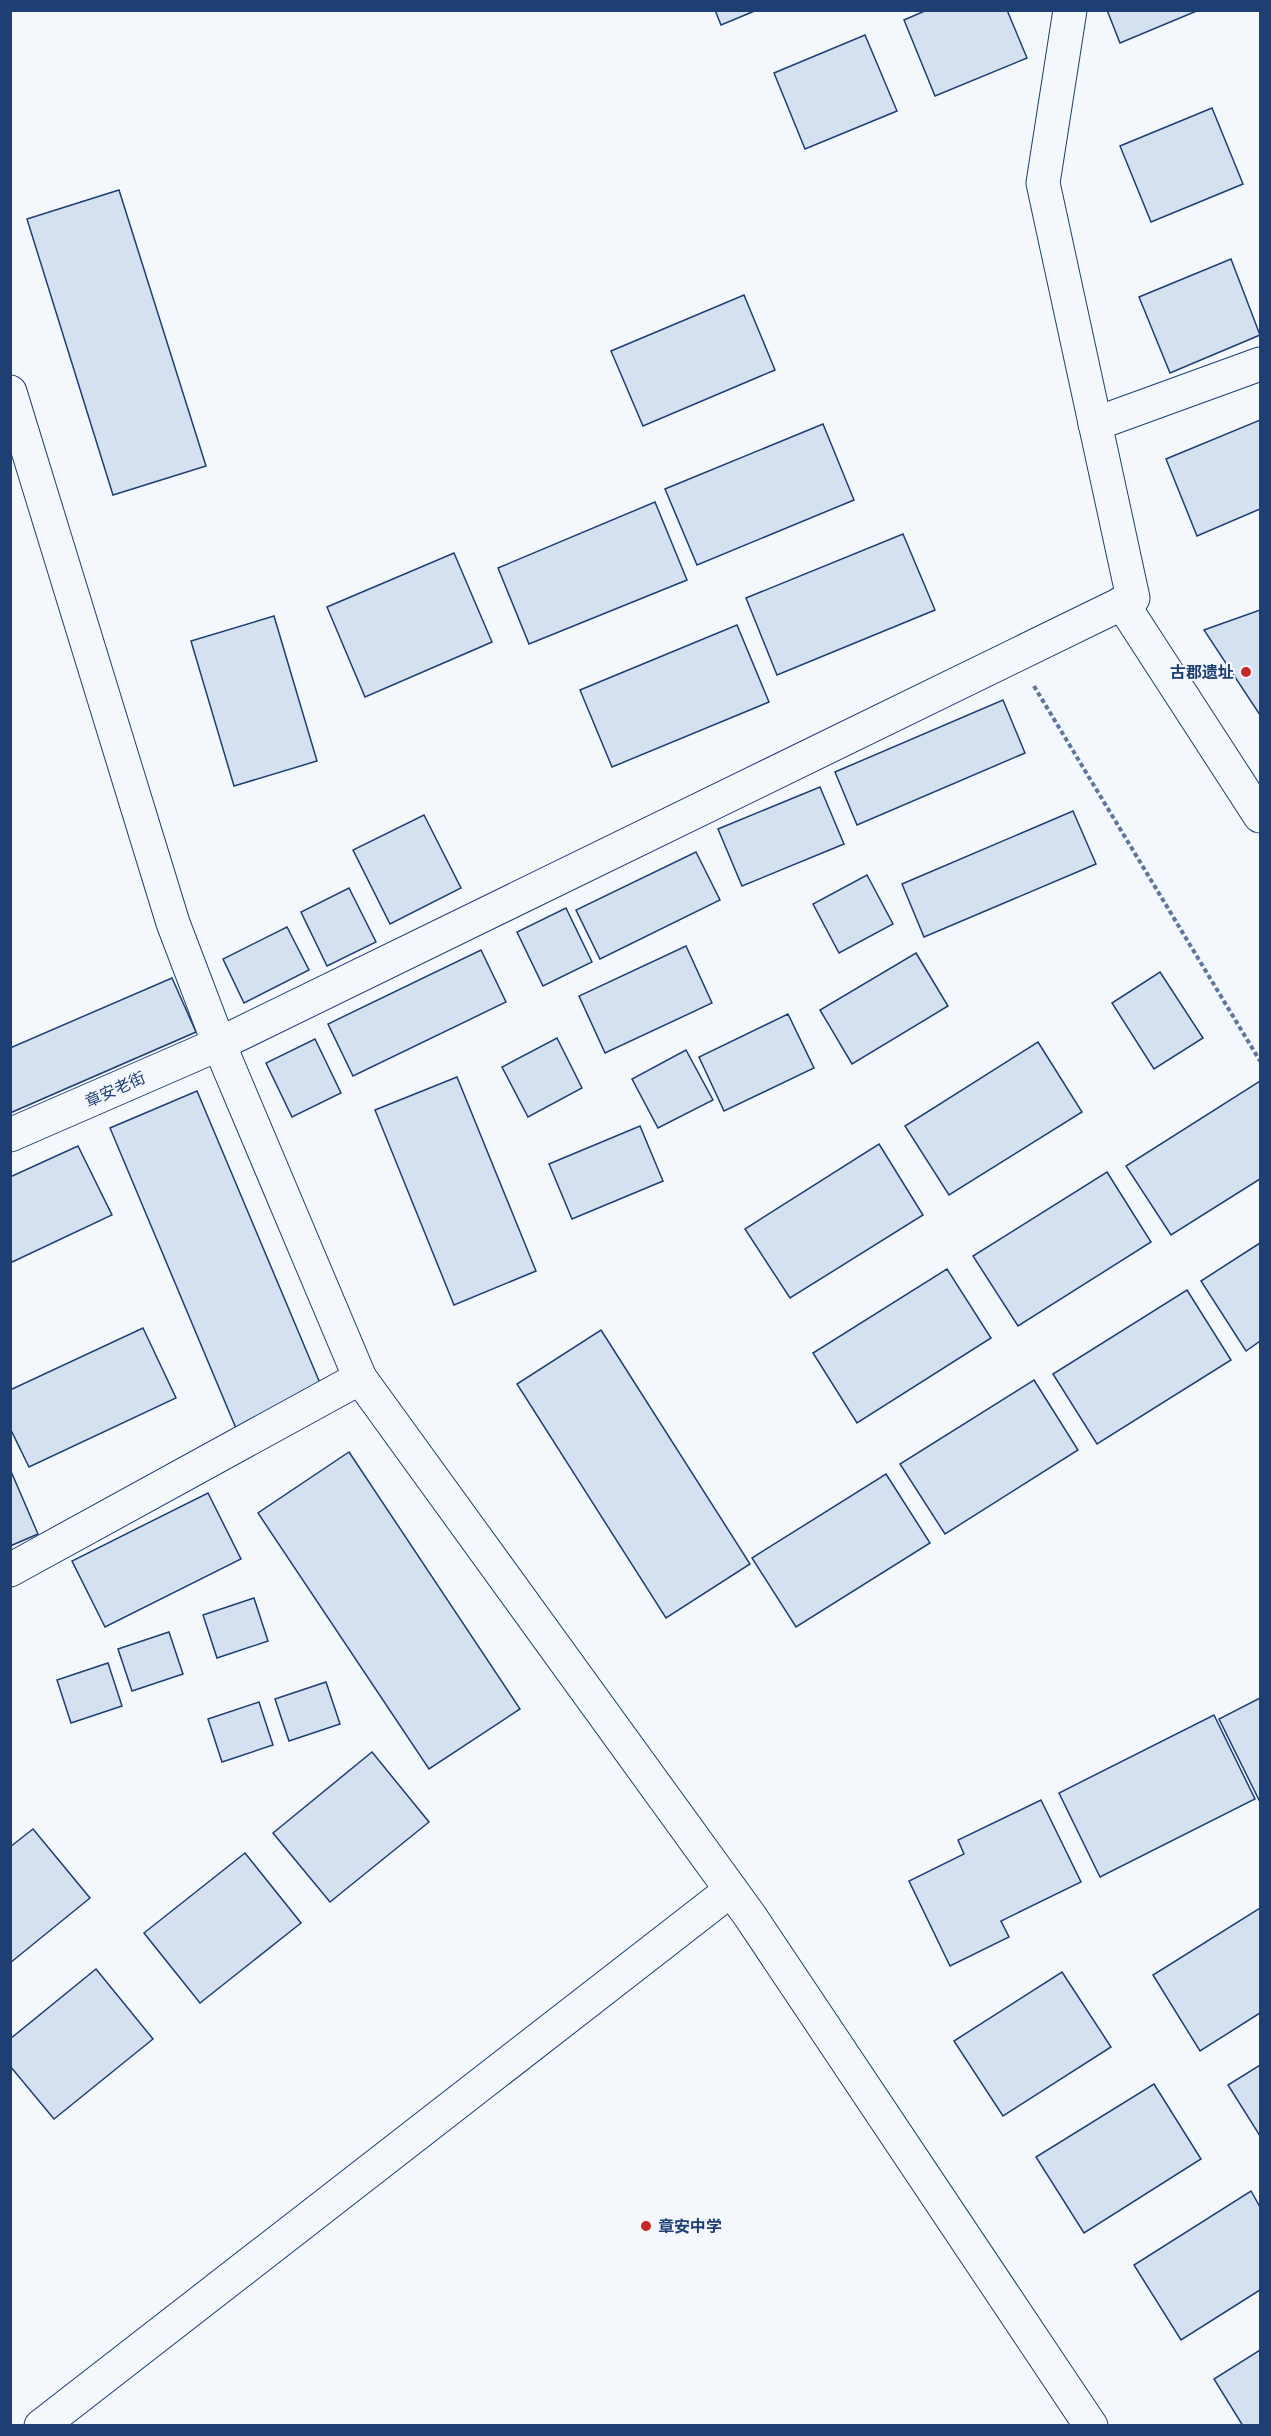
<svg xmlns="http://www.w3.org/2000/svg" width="1271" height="2436" viewBox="0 0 1271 2436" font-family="Ubuntu,'Noto Sans SC',sans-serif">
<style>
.building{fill:#d5e0f0;stroke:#1d3f73;stroke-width:1.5}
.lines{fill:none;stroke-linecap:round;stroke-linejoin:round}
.minor-casing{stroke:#1d3f73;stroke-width:35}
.path{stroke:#5e769c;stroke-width:4;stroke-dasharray:4.5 3;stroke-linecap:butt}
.minor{stroke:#f4f7fb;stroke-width:33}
.poi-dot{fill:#c62828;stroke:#f4f7fb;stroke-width:2}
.labels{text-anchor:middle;stroke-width:4.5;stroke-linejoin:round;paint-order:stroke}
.poi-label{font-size:16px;font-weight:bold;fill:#1d3f73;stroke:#f4f7fb;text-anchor:end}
.street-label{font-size:16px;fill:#1d3f73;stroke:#f4f7fb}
</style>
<rect width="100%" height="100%" fill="#f4f7fb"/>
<g class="building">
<path d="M715,10h42l-36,15z"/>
<path d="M927,10h80l20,48 -92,38 -31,-76z"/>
<path d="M1107,10h92l-79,33z"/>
<path d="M865,35l32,76 -92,38 -31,-76z"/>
<path d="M1212,108l31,76 -92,38 -31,-76z"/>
<path d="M119,190l87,276 -93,29 -86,-276z"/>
<path d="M1231,259l29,76 -90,38 -31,-76z"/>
<path d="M744,295l31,75 -132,56 -32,-75z"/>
<path d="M1260,420v89l-63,27 -31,-77z"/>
<path d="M823,424l31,76 -157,65 -32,-76z"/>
<path d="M655,502l32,78 -158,64 -31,-76z"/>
<path d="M903,534l32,76 -158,65 -31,-77z"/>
<path d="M454,553l38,89 -127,55 -38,-90z"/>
<path d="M1260,610v105l-56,-85z"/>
<path d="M274,616l43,145 -83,25 -43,-145z"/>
<path d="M737,625l32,77 -157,65 -32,-77z"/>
<path d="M1003,700l22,53 -168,72 -22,-53z"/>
<path d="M820,787l24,57 -102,42 -24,-57z"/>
<path d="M1073,811l23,53 -172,73 -22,-53z"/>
<path d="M424,815l37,73 -71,36 -37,-74z"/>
<path d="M696,852l24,48 -120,59 -24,-49z"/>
<path d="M867,875l26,49 -54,29 -26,-49z"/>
<path d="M349,888l27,54 -49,24 -26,-54z"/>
<path d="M566,908l26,54 -49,24 -26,-54z"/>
<path d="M287,927l22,43 -65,33 -21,-44z"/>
<path d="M686,946l26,57 -107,50 -26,-57z"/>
<path d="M481,950l25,52 -153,74 -25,-52z"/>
<path d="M916,953l32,53 -96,58 -32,-54z"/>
<path d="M1160,972l43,66 -49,31 -42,-66z"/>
<path d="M172,978l24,54 -186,81v-65z"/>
<path d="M788,1014l26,54 -90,43 -25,-54z"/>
<path d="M557,1038l25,50 -54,29 -26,-50z"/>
<path d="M315,1039l26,54 -49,24 -26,-54z"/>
<path d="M1038,1042l44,70 -133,83 -44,-69z"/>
<path d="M686,1050l27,50 -55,28 -26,-49z"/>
<path d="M457,1077l79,194 -82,34 -79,-195z"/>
<path d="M1260,1081v98l-89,56 -45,-69z"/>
<path d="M197,1091l128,304 -87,38 -128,-305z"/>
<path d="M640,1126l23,55 -91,38 -23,-55z"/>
<path d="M879,1144l44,71 -133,83 -45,-69z"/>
<path d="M78,1146l34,69 -102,48v-86z"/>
<path d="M1107,1172l44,70 -133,84 -45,-70z"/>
<path d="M1260,1243v98l-14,10 -45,-70z"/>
<path d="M947,1269l44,69 -134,85 -44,-70z"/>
<path d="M1187,1290l44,70 -134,84 -44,-70z"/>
<path d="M143,1328l33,70 -147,69 -19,-39v-38z"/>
<path d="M601,1330l149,234 -84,54 -149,-234z"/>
<path d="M1034,1380l44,70 -133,84 -45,-70z"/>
<path d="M349,1452l171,257 -91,60 -171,-256z"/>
<path d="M10,1469l28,65 -28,12z"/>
<path d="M886,1474l44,69 -134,84 -44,-69z"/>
<path d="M208,1493l33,66 -136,68 -33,-66z"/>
<path d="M254,1598l14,43 -51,17 -14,-43z"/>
<path d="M169,1632l14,42 -51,17 -14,-42z"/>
<path d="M108,1663l14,43 -51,17 -14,-43z"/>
<path d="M326,1682l14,42 -51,17 -14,-42z"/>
<path d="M1260,1698v104l-41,-83z"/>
<path d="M259,1702l14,43 -51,17 -14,-43z"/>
<path d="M1214,1715l41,84 -155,78 -41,-84z"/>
<path d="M372,1752l57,70 -99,80 -57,-69z"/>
<path d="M1041,1800l40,82 -80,39 8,16 -59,29 -41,-85 55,-27 -6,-14z"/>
<path d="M33,1829l57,69 -80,65v-116z"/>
<path d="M245,1853l56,70 -101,80 -56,-70z"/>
<path d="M1260,1908v105l-60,38 -47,-76z"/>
<path d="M96,1969l57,70 -99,80 -44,-53v-27z"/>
<path d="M1062,1972l49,75 -108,69 -49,-75z"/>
<path d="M1260,2065v71l-32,-51z"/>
<path d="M1154,2084l47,75 -117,74 -48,-76z"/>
<path d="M1251,2191l9,16v83l-79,50 -47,-75z"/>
<path d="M1260,2350v76h-17l-29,-47z"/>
</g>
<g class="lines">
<g class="minor-casing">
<g id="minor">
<path d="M10,392l163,531 46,121 141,334 390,538 341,510"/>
<path d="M1095,424l165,-60"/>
<path d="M1122,603l138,213"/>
<path d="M10,1135l209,-91 914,-446 -90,-415 27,-173"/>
<path d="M10,1570l350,-192"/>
<path d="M41,2426l690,-536"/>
</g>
</g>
<path class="path" d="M1034,686l226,375"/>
<use href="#minor" class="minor"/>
</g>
<g class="poi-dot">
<circle cx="1246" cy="672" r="6"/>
<circle cx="646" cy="2226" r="6"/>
</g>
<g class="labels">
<g class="poi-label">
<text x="1234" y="678">古郡遗址</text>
<text x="658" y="2232" text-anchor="start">章安中学</text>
</g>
<g class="street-label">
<text transform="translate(115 1089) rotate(-24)" y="6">章安老街</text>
</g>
</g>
<rect width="1271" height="2436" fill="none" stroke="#1d3f73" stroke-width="24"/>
</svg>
